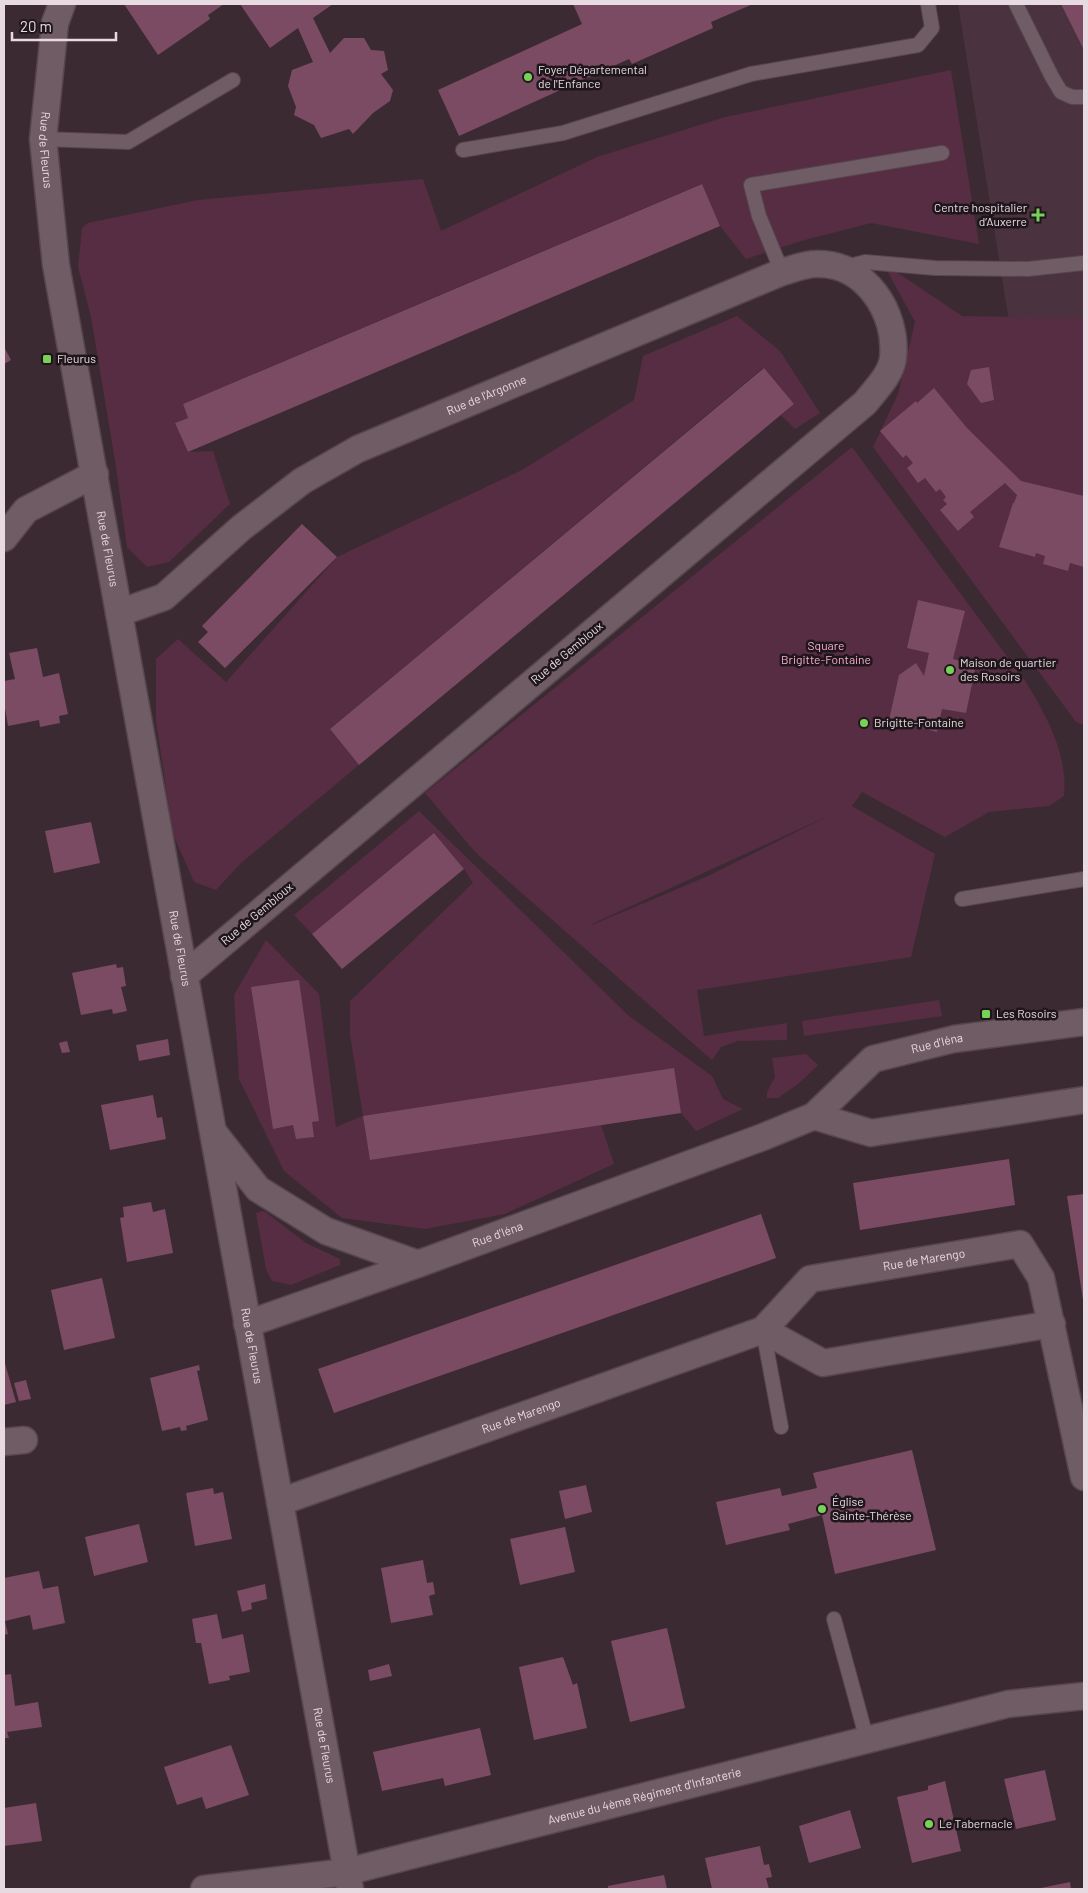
<svg xmlns="http://www.w3.org/2000/svg" width="1088" height="1893" viewBox="0 0 1088 1893" font-family="Barlow,sans-serif">
<style>
.built{fill:#4a323e}
.green{fill:#562d42;fill-rule:evenodd}
.building{fill:#7b4b64}
.lines{fill:none;stroke-linecap:round;stroke-linejoin:round}
.lane-casing{stroke:#56464e;stroke-width:16}
.street-casing{stroke:#56464e;stroke-width:29}
.lane{stroke:#705c65;stroke-width:14}
.street{stroke:#705c65;stroke-width:26}
.poi-dot{fill:#78d158;stroke:#1e161a;stroke-width:2}
.labels{text-anchor:middle;stroke-width:5;stroke-linejoin:round;paint-order:stroke}
.poi-label{font-size:12px;fill:#e7dae0;stroke:#1e161a;text-anchor:start}
.street-label{font-size:12px;fill:#e7dae0;stroke:#1e161a}
.park-label{font-size:12px;fill:#fbadd4;stroke:#1e161a}
</style>
<rect width="100%" height="100%" fill="#3c2a33"/>
<path class="built" d="M958,4h126v443l-58,-20z"/>
<g class="green">
<path d="M951,70l28,174 -108,-21 -70,18 -55,18 -26,-33 -19,-42 -518,220 5,14 -13,5 13,29 25,-1 17,53 -61,58 -22,5 -20,-20 -11,-80 -25,-150 -13,-50 4,-39 6,-5 110,-23 225,-21 18,52 156,-74 128,-40z"/>
<path d="M883,263l79,53 122,2v407l-8,-3 -203,-275 25,-53 17,-72z"/>
<path d="M737,316l43,35 40,62 -25,16 -14,-14 13,-11 -31,-36 -433,361 29,36 -119,99 -24,26 -22,-8 -21,-48 -17,-113v-62l22,-20 48,43 111,-125 185,-87 112,-70 9,-44z"/>
<path d="M852,447l174,235c21,35 42,72 38,114l-15,10 -60,6 -44,25 -83,-45 -10,14 83,48 -24,103 -214,33 7,46 83,-13v17l-49,1 -17,6 -9,13 -237,-208 -50,-59zM828,816l-120,60 -116,49v-1z"/>
<path d="M419,811l210,205 83,60 11,23 20,10 -47,22 -15,-18 -80,12 13,39 -109,50 -80,15 -83,-11 -58,-47 -45,-92 -5,-84 32,-55 53,54 17,133 27,-11 -13,-81v-34l123,-118 -9,-14 -30,-36 -122,101 -18,-19z"/>
<path d="M939,1000l3,16 -138,20 -2,-15z"/>
<path d="M806,1054l12,11 -20,19 -20,14h-11v-6l8,-15 -3,-19z"/>
<path d="M264,1211l42,32 34,16v6l-49,20 -19,-4 -6,-12 -10,-56z"/>
</g>
<g class="building">
<path d="M124,4h100l-16,11 2,4 -52,36z"/>
<path d="M240,4h93l-20,14 17,35 14,-15h20l7,12 13,1 4,19 -7,4 12,16 -3,11 -17,12 -20,21 -4,-5 -28,9 -7,-13 -20,-10 2,-8 -8,-21 4,-16 21,-8 -15,-34 -28,20z"/>
<path d="M573,4h180l-42,18 2,6 -81,36 -3,-5 -170,77 -21,-46 144,-66z"/>
<path d="M1061,4h23v46z"/>
<path d="M702,184l18,42 -532,226 -13,-29 13,-5 -5,-14z"/>
<path d="M4,347l7,13 -7,4z"/>
<path d="M989,367l5,33 -13,3 -14,-19 4,-14z"/>
<path d="M764,368l30,36 -435,361 -29,-36z"/>
<path d="M934,388l33,40 54,53 63,15v71l-14,-4 -2,8 -25,-7 2,-8 -9,-3 -1,4 -36,-10 14,-44h1l3,-8 -12,-12 -35,29 4,5 -16,14 -18,-21 7,-6 -4,-4 3,-3 -6,-8 -4,3 -11,-14 -7,5 -11,-15 6,-5 -7,-8 -3,3 -23,-27 36,-30 1,2z"/>
<path d="M302,524l35,33 -112,111 -27,-26 10,-10 -6,-6z"/>
<path d="M918,600l47,11 -12,48 23,6 -10,48 -24,-4 -5,23 -48,-12 10,-45 17,-12 8,13 5,-23 -22,-5z"/>
<path d="M37,648l6,29 16,-4 9,41 -9,2 1,7 -20,4 -1,-7 -31,6 -4,-24v-21l11,-2 -6,-26z"/>
<path d="M91,822l9,41 -46,10 -9,-42z"/>
<path d="M434,833l30,36 -122,100 -30,-35z"/>
<path d="M116,964l1,4 6,-1 3,19 -5,1 6,24 -14,3 -1,-5 -31,6 -9,-42z"/>
<path d="M299,980l20,141 -7,1 2,15 -18,2 -3,-14 -20,4 -22,-142z"/>
<path d="M168,1039l2,16 -31,6 -3,-16z"/>
<path d="M67,1041l3,11 -8,1 -3,-10z"/>
<path d="M674,1068l7,45 -311,47 -7,-44z"/>
<path d="M153,1095l4,23 5,-1 4,22 -56,11 -9,-45z"/>
<path d="M1009,1159l6,46 -155,25 -7,-47z"/>
<path d="M1084,1194v106h-1l-16,-104z"/>
<path d="M151,1202l2,10 12,-3 8,44 -46,9 -7,-44 4,-1 -1,-10z"/>
<path d="M761,1214l15,44 -442,155 -16,-44z"/>
<path d="M102,1278l13,60 -51,12 -13,-60z"/>
<path d="M4,1360l12,42 -12,3z"/>
<path d="M199,1365l1,5 -3,1 11,49 -22,6 1,4 -6,1 -1,-4 -18,4 -12,-53z"/>
<path d="M26,1380l5,19 -12,2 -5,-18z"/>
<path d="M912,1450l24,100 -101,24 -13,-59 -34,9 2,6 -64,15 -10,-43 64,-14 2,8 35,-8 -4,-15z"/>
<path d="M586,1485l6,27 -27,7 -6,-28z"/>
<path d="M213,1488l1,6 9,-2 9,47 -37,7 -9,-53z"/>
<path d="M139,1524l9,38 -54,14 -9,-39z"/>
<path d="M565,1527l10,45 -55,13 -10,-46z"/>
<path d="M423,1560l4,23 6,-1 2,12 -6,2 4,19 -42,8 -10,-55z"/>
<path d="M39,1571l4,18 15,-3 7,37 -32,7 -3,-15 -25,6 3,13 -4,1v-57z"/>
<path d="M265,1584l2,15 -16,4 1,6 -10,3 -5,-21z"/>
<path d="M217,1614l5,25 21,-5 7,38 -21,4 1,4 -21,4 -8,-41h-5l-4,-24z"/>
<path d="M667,1628l18,80 -55,14 -19,-81z"/>
<path d="M563,1657l10,28 4,-2 10,45 -53,12 -15,-73z"/>
<path d="M389,1664l3,12 -22,5 -2,-11z"/>
<path d="M11,1674l4,32 23,-4 4,25 -35,5 2,6h-5v-63z"/>
<path d="M480,1728l11,47 -46,11 -2,-8 -61,13 -9,-39z"/>
<path d="M231,1745l18,50 -43,14 -4,-12 -25,8 -13,-38z"/>
<path d="M1045,1770l11,50 -40,9 -12,-50z"/>
<path d="M945,1781l16,70 -49,12 -15,-66 31,-7v-4z"/>
<path d="M36,1803l6,38 -38,5v-38z"/>
<path d="M850,1810l11,38 -52,15 -10,-37z"/>
<path d="M760,1846l4,19 5,-1 3,13 -6,1 3,11h-57l-7,-31z"/>
<path d="M664,1875l3,14h-59v-3z"/>
<path d="M1070,1882l1,7h-30v-1z"/>
</g>
<g class="lines">
<g class="lane-casing">
<g id="lane">
<path d="M1016,4l36,73 9,15 11,5h12"/>
<path d="M43,139l85,3 105,-62"/>
<path d="M463,150l100,-17 188,-59 167,-29 14,-17 -4,-24"/>
<path d="M842,268l23,-6 70,6 93,1 56,-6"/>
<path d="M782,272l-23,-56 -8,-31 191,-32"/>
<path d="M962,899l122,-20"/>
<path d="M763,1330l18,97"/>
<path d="M834,1619l33,121"/>
</g>
</g>
<g class="street-casing">
<g id="street">
<path id="s1" d="M62,4l-7,19 -12,116 13,126 294,1624"/>
<path d="M4,538l22,-28 69,-36"/>
<path id="s2" d="M119,613l45,-16 77,-69 61,-47 56,-32 424,-177c11,-3 23,-8 34,-8 49,-2 82,49 77,94 -2,17 -18,32 -28,45l-681,573"/>
<path d="M814,1116l57,17 213,-33"/>
<path d="M214,1133l44,56 68,42 92,33"/>
<path id="s3" d="M247,1324l171,-60 345,-127 51,-21 59,-57 81,-20 130,-17"/>
<path id="s4" d="M763,1330l47,-51 210,-35 21,34 43,199"/>
<path d="M4,1442l20,-2"/>
<path id="s5" d="M280,1502l483,-172 60,33 229,-39"/>
<path id="s6" d="M204,1889l142,-17 662,-168 76,-8"/>
</g>
</g>
<use href="#lane" class="lane"/>
<use href="#street" class="street"/>
</g>
<g class="poi-dot">
<circle cx="528" cy="77" r="5"/>
<path d="M1035.5 207.5h5v5h5v5h-5v5h-5v-5h-5v-5h5z"/>
<rect x="42" y="354" width="10" height="10" rx="2.5"/>
<circle cx="950" cy="670" r="5"/>
<circle cx="864" cy="723" r="5"/>
<rect x="981" y="1009" width="10" height="10" rx="2.5"/>
<circle cx="822" cy="1509" r="5"/>
<circle cx="929" cy="1824" r="5"/>
</g>
<g class="labels">
<g class="poi-label">
<text x="538" y="74">Foyer Départemental<tspan x="538" dy="14">de l'Enfance</tspan></text>
<text x="1027" y="212" text-anchor="end">Centre hospitalier<tspan x="1027" dy="14">d’Auxerre</tspan></text>
<text x="57" y="363">Fleurus</text>
<text x="960" y="667">Maison de quartier<tspan x="960" dy="14">des Rosoirs</tspan></text>
<text x="874" y="727">Brigitte-Fontaine</text>
<text x="996" y="1018">Les Rosoirs</text>
<text x="832" y="1506">Église<tspan x="832" dy="14">Sainte-Thérèse</tspan></text>
<text x="939" y="1828">Le Tabernacle</text>
</g>
<g class="street-label">
<text dy="4" stroke="none"><textPath href="#s1" startOffset="148">Rue de Fleurus</textPath></text>
<text dy="4" stroke="none"><textPath href="#s2" startOffset="432">Rue de l'Argonne</textPath></text>
<text dy="4" stroke="none"><textPath href="#s1" startOffset="552">Rue de Fleurus</textPath></text>
<text transform="translate(567 653) rotate(-40)" y="4">Rue de Gembloux</text>
<text transform="translate(257 914) rotate(-40)" y="4">Rue de Gembloux</text>
<text dy="4" stroke="none"><textPath href="#s1" startOffset="958">Rue de Fleurus</textPath></text>
<text dy="4" stroke="none"><textPath href="#s3" startOffset="752">Rue d'Iéna</textPath></text>
<text dy="4" stroke="none"><textPath href="#s3" startOffset="266">Rue d'Iéna</textPath></text>
<text dy="4" stroke="none"><textPath href="#s4" startOffset="185">Rue de Marengo</textPath></text>
<text dy="4" stroke="none"><textPath href="#s1" startOffset="1362">Rue de Fleurus</textPath></text>
<text dy="4" stroke="none"><textPath href="#s5" startOffset="256">Rue de Marengo</textPath></text>
<text dy="4" stroke="none"><textPath href="#s1" startOffset="1768">Rue de Fleurus</textPath></text>
<text dy="4" stroke="none"><textPath href="#s6" startOffset="451">Avenue du 4ème Régiment d'Infanterie</textPath></text>
</g>
<g class="park-label">
<text x="826" y="650">Square<tspan x="826" dy="14">Brigitte-Fontaine</tspan></text>
</g>
</g>
<rect width="1088" height="1893" fill="none" stroke="#e7dae0" stroke-width="10"/>
<path d="M12 32v8h104v-8" fill="none" stroke="#e7dae0" stroke-width="2.5"/>
<text x="20" y="32" font-size="15" fill="#e7dae0" stroke="#1e161a" stroke-width="4" paint-order="stroke">20 m</text>
</svg>
